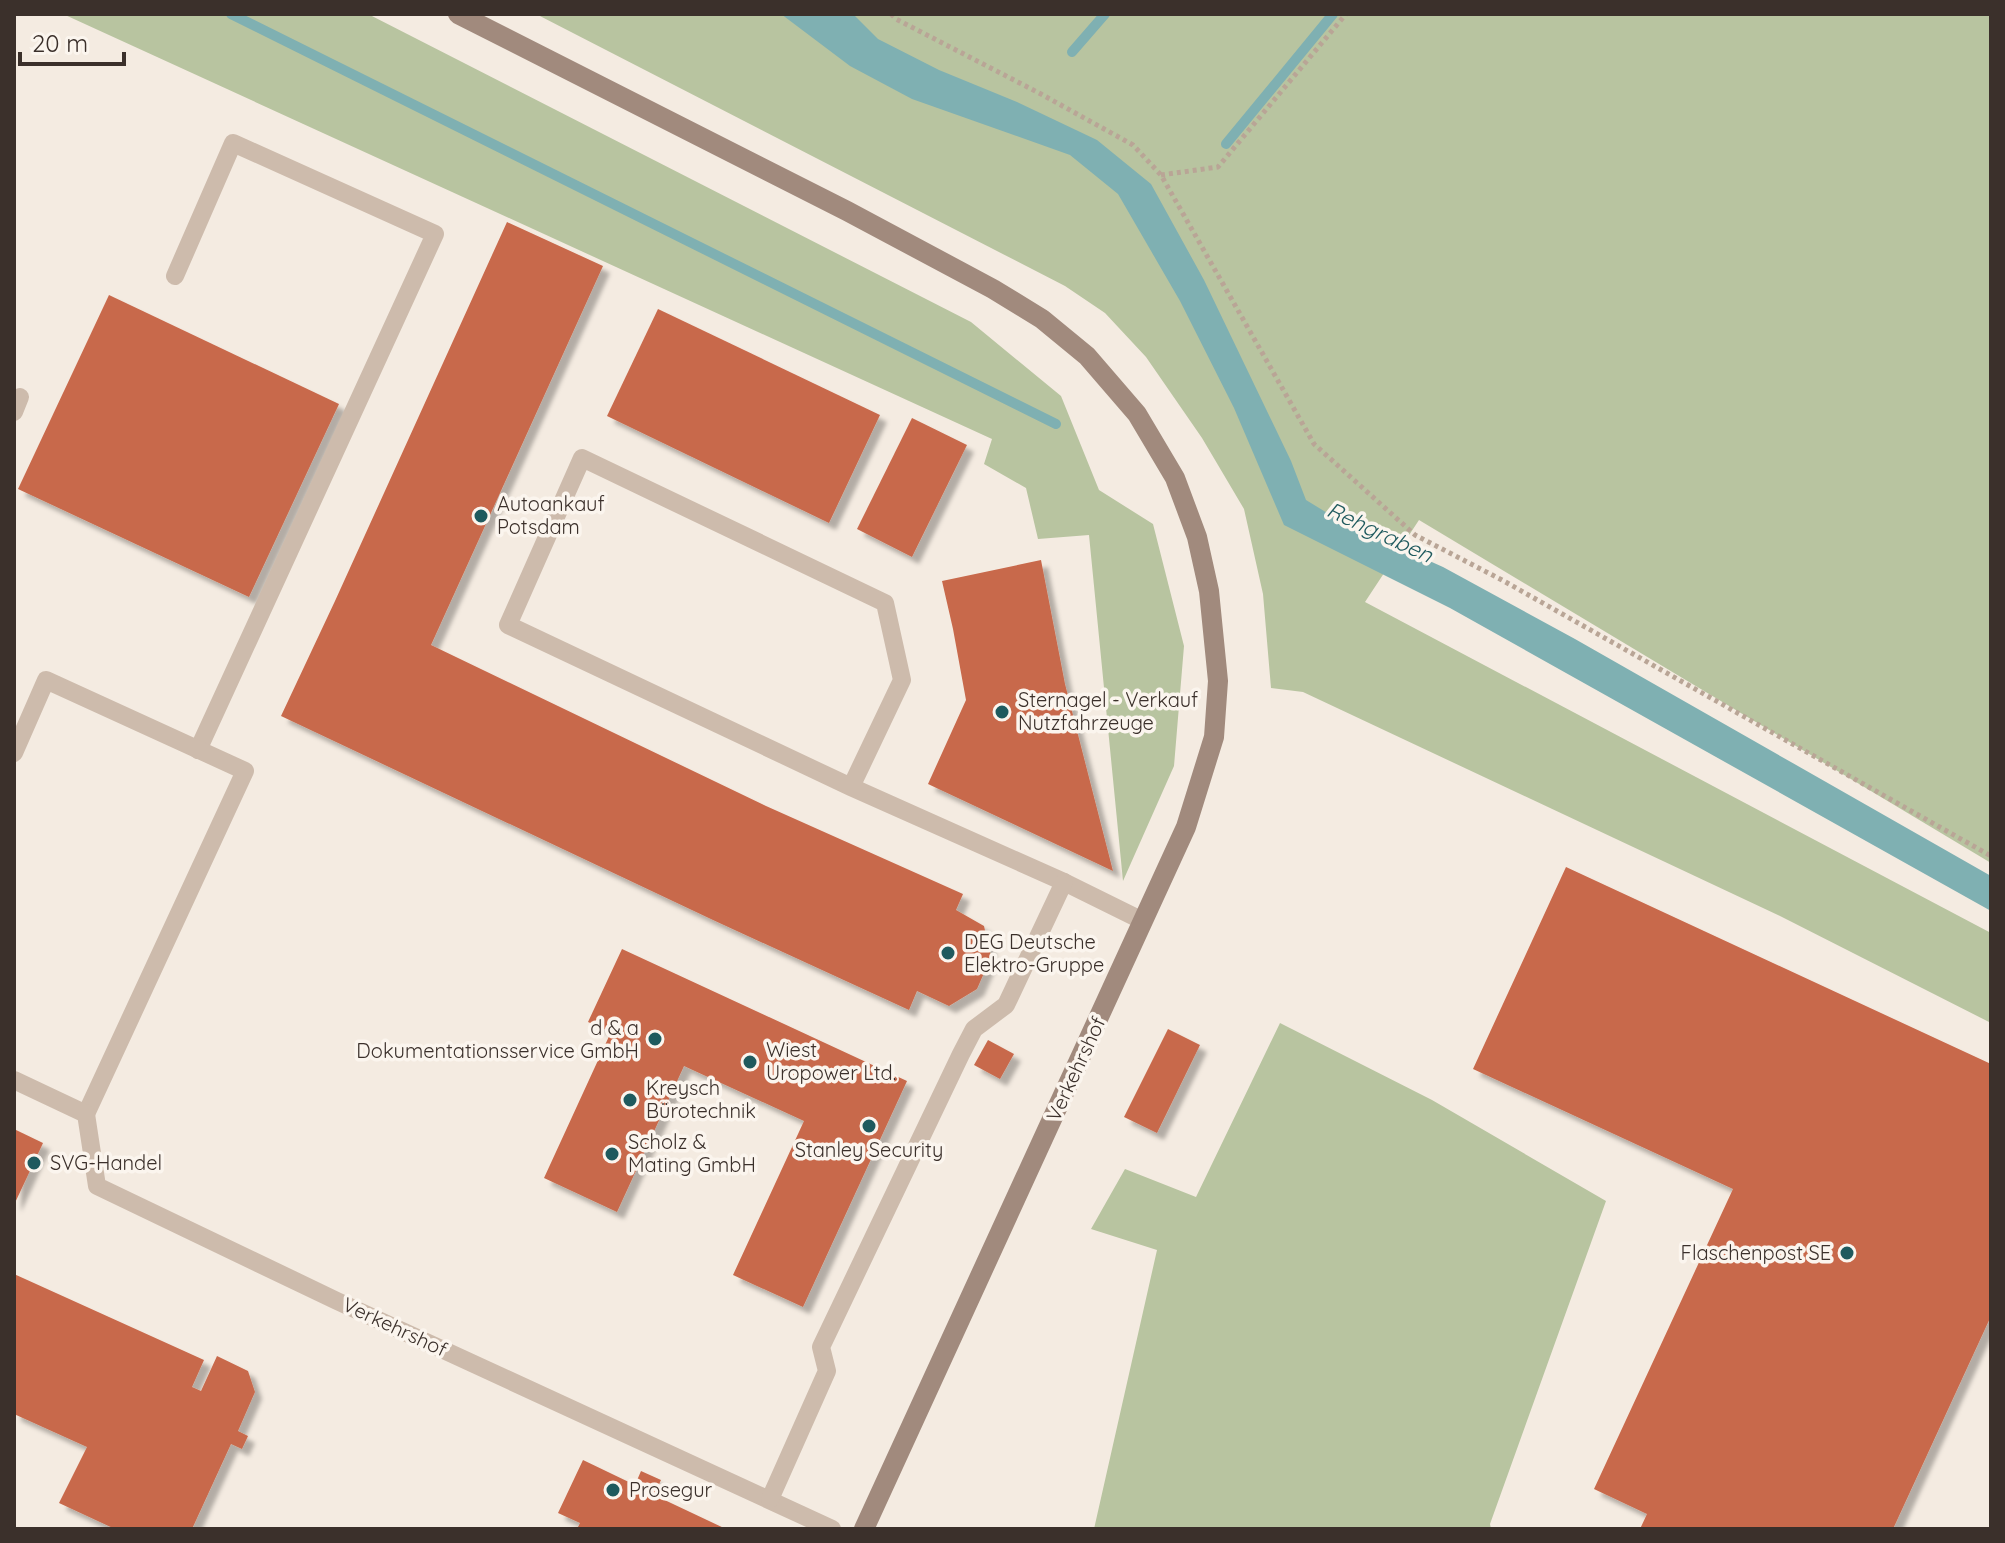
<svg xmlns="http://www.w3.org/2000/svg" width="2005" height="1543" viewBox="0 0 2005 1543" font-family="Quicksand,sans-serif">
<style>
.green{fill:#b8c4a0}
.water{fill:#7fb0b2}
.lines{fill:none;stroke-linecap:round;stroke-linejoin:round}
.stream{stroke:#7fb0b2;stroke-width:10}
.building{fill:#c8694b;filter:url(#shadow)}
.path{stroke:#b9a596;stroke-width:5;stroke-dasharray:4 4;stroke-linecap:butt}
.service{stroke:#cdbbac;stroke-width:18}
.secondary{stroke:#a18a7d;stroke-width:20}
.poi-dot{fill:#1f5a5e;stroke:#fbf5ee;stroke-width:3}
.labels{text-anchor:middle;stroke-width:7;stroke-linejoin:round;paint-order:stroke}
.poi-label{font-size:20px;fill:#3b302b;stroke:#fbf5ee;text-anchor:start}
.street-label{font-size:20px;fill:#3b302b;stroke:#fbf5ee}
.water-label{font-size:22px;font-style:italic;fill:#1f5a5e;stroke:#fbf5ee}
</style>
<defs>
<filter id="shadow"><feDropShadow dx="7" dy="7" stdDeviation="2" flood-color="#0004"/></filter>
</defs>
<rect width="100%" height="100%" fill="#f4ebe1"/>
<g class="green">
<path d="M63,14h305l603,308 90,74 38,94 54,34 31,122 -10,120 -51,115 -34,-346 -51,4 -12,-51 -42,-24 8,-25z"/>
<path d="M536,14h1455v849l-572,-343 -54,82 626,331v90l-209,-106 -479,-225 -32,-4 -8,-94 -19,-85 -42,-71 -56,-81 -41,-44 -40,-27z"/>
<path d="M1280,1023l152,77 174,101 -116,323 1,5h-397l63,-279 -66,-21 34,-60 71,28z"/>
</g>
<path class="water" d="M781,14h72l25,25 61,31 78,32 80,38 54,44 53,96 87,181 15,39 36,22 101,45 132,72 416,237v35l-541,-303 -166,-83 -50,-117 -54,-107 -62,-107 -48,-39 -158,-56 -62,-33z"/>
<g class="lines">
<g class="stream">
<path d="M231,14l825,410"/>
<path d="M1072,52l33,-38"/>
<path d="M1226,144l107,-130"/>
</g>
</g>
<g class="building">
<path d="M507,222l96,44 -172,379 335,161 197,88 -7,16 28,16 7,31 -14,32 -28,17 -32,-15 -8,19 -196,-90 -432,-204 54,-115z"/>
<path d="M109,295l230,109 -90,193 -231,-108z"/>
<path d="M658,309l222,106 -51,108 -222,-107z"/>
<path d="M912,418l55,27 -55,112 -55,-28z"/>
<path d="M1041,560l24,124 48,187 -185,-87 38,-84 -13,-71 -11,-48z"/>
<path d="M1566,867l425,197v252l-98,213h-253l7,-15 -53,-25 139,-300 -260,-120z"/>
<path d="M622,949l285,132 -104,226 -70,-32 71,-154 -120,-55 -67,146 -73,-34 67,-146 -23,-10z"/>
<path d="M1168,1029l32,16 -43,88 -33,-16z"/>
<path d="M988,1040l26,14 -14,25 -26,-14z"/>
<path d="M14,1129l29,14 -29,62z"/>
<path d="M14,1274l190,86 -12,27 9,4 16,-35 31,15 7,21 -17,39 10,5 -6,13 -11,-5 -39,85h-77l-56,-26 28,-56 -73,-33z"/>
<path d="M583,1460l52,25 6,-14 20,9 -7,15 72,34h-149l3,-6 -22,-10z"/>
</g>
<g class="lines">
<g class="path">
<path d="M891,14l5,5 145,75 92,51 28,30 153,269 101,91 87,45 489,276"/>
<path d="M1161,175l57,-8 128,-153"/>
</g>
<g class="service">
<path d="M175,276l58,-133 202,91 -237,516"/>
<path d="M14,412l6,-15"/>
<path d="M14,753l32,-73 199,91 -159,343"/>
<path d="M851,787l51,-107 -17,-77 -303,-145 -74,167 343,162 213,95 79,39"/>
<path d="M14,1080l72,34 11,72 240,115 495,228"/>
<path d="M770,1499l57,-128 -6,-24 140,-293 13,-25 32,-24 58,-123"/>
</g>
<path class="secondary" d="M458,14l389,197 146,78 49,30 45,37 50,58 38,64 22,59 12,54 9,90 -4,56 -28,90 -322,702"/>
</g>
<g class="poi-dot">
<circle cx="481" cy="516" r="8"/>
<circle cx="1002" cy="712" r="8"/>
<circle cx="948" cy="953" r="8"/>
<circle cx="655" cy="1039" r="8"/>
<circle cx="750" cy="1062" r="8"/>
<circle cx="630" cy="1100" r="8"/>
<circle cx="869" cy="1126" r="8"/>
<circle cx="612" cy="1154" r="8"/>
<circle cx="34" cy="1163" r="8"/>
<circle cx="1847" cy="1253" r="8"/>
<circle cx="613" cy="1490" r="8"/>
</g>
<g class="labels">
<g class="poi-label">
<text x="497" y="511">Autoankauf<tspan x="497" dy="23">Potsdam</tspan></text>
<text x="1018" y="707">Sternagel - Verkauf<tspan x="1018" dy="23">Nutzfahrzeuge</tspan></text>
<text x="964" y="949">DEG Deutsche<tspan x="964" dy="23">Elektro-Gruppe</tspan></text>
<text x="639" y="1035" text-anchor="end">d &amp; a<tspan x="639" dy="23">Dokumentationsservice GmbH</tspan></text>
<text x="766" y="1057">Wiest<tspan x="766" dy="23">Uropower Ltd.</tspan></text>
<text x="646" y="1095">Kreysch<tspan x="646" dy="23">Bürotechnik</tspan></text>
<text x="628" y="1149">Scholz &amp;<tspan x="628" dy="23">Mating GmbH</tspan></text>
<text x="869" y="1157" text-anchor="middle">Stanley Security</text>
<text x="50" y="1170">SVG-Handel</text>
<text x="1831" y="1260" text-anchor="end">Flaschenpost SE</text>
<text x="629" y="1497">Prosegur</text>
</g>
<g class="street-label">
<text transform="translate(1076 1069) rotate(-65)" y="7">Verkehrshof</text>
<text transform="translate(395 1327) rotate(25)" y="7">Verkehrshof</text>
</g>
<g class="water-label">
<text transform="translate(1380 532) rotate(25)" y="8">Rehgraben</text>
</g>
</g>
<rect width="2005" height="1543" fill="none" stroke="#3b302b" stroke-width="32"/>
<path d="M20 52v12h104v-12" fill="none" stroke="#3b302b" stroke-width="4"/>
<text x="32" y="52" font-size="24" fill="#3b302b" stroke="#fbf5ee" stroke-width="6" paint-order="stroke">20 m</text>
</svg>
